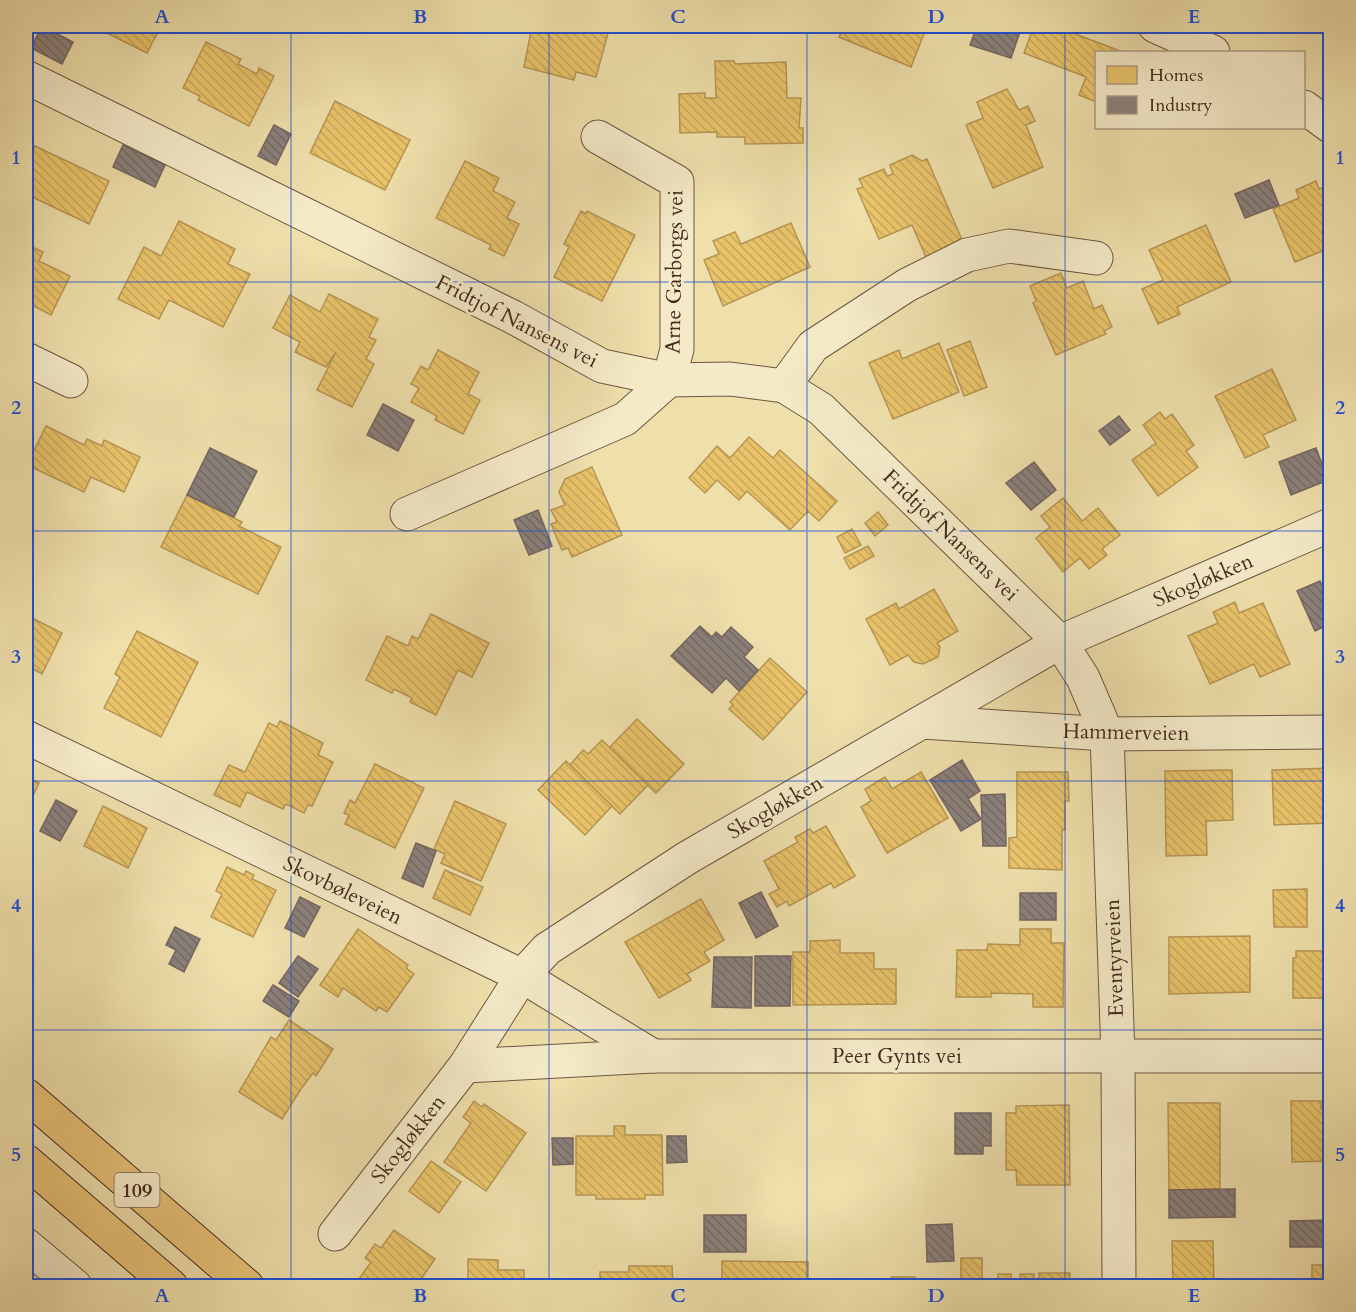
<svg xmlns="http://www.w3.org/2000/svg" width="1356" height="1312" viewBox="0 0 1356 1312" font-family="Cardo,serif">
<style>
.homes{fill:url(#homes-back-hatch);stroke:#b79553;stroke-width:1.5}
.industry{fill:url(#industry-back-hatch);stroke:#756660;stroke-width:1.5}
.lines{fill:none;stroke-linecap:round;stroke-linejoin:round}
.minor-casing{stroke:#6e5640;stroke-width:35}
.major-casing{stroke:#43281d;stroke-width:35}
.minor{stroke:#f4eac8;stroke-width:33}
.major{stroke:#e7c076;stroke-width:33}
.grid{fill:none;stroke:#1d4ed8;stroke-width:1.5;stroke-opacity:0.55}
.labels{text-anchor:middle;stroke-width:6;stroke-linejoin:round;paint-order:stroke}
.shield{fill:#f4eac8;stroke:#786250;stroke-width:1.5}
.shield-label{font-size:20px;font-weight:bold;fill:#43281d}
.street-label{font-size:21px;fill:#43281d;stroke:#f4eac8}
.neatline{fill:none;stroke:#1d4ed8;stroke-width:2}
.grid-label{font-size:20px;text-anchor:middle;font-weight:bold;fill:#1d4ed8}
</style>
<defs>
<pattern id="homes-back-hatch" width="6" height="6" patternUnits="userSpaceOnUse" patternTransform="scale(1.5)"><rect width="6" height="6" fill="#e9c46a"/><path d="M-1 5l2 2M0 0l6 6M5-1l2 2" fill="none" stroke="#c9a85b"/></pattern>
<pattern id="industry-back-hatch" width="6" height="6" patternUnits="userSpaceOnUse" patternTransform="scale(1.5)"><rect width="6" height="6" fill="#8a817c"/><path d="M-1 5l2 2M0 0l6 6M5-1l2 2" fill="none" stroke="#726a65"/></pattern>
</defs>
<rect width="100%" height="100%" fill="#eedfab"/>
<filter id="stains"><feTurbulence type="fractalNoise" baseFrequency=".00333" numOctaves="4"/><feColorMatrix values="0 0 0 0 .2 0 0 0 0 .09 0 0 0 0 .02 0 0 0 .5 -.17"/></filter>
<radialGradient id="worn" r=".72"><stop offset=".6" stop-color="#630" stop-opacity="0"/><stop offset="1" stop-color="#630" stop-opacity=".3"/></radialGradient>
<g class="homes">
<path d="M93,26h68l-14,27z"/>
<path d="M532,26h78l-14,51 -20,-5 -2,8 -50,-13z"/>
<path d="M844,26h89l-3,7 -5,-2 -14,36 -72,-30z"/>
<path d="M1034,26h20l69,26h-27v50l-17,-7 7,-18 -62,-24z"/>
<path d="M206,42l35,17 -3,5 19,10 2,-6 15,8 -25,50 -51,-26 2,-4 -17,-8z"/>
<path d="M715,61h19l1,3 51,-2 1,36h14l-2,30h4v15l-58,1v-7h-28v-5l-37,1 -1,-39 26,-1v5h11z"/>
<path d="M1007,89l12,21 9,-4 7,15 -9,4 17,42 -50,21 -27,-63 17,-7 -6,-16z"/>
<path d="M335,101l75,39 -25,50 -75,-37z"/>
<path d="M35,146l74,35 -20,43 -63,-30v-28z"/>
<path d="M912,155l10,6 5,-2 36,83 -37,15 -14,-32 -33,14 -22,-50 6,-2 -4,-8 25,-10 3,7 6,-2 -3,-9z"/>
<path d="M465,161l34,17 -6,13 22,11 -8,16 12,6 -15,32 -15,-7 2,-4 -55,-27z"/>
<path d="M1316,181l3,8 11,-4v63l-35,14 -22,-53 26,-11 -3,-8z"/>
<path d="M581,211l5,3 1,-3 48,24 -33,66 -48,-24 15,-30 -5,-3z"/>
<path d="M179,221l56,28 -7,15 22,10 -27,53 -54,-27 -10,19 -41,-20 26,-52 17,9z"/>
<path d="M791,223l19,44 -87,39 -19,-46 15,-6 -6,-13 22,-9 6,12z"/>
<path d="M1206,225l25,57 -54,25 3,7 -22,10 -16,-35 21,-9 -14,-30z"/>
<path d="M26,244l17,8 -4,9 31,15 -19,39 -25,-13z"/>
<path d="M1061,273l6,15 16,-7 11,28 8,-4 10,22 -8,4 2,3 -50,21 -23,-52 3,-2 -6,-15z"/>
<path d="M329,294l49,25 -9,18 7,3 -10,19 8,5 -22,43 -35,-17 19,-38 -10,15 -31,-15 5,-10 -27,-14 17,-33 30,17z"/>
<path d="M970,341l17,46 -23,9 -17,-46z"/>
<path d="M939,343l20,49 -66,27 -24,-56 30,-13 3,9z"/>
<path d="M438,350l41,22 -11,22 12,6 -17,34 -28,-14 2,-4 -26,-14 8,-14 -8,-4 10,-18 7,4z"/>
<path d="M1272,369l24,51 -33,15 6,12 -24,11 -30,-62z"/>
<path d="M1160,412l5,7 7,-5 22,31 -8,6 12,16 -40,29 -26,-36 24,-17 -13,-18z"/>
<path d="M46,426l38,19 3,-6 15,7 2,-6 36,17 -16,35 -33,-15 -7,15 -57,-27z"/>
<path d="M749,437l24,21 7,-8 57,51 -18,20 -11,-10 -18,19 -43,-39 -8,9 -22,-20 -12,13 -16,-15 28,-32 13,12z"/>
<path d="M592,467l30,68 -50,22 -4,-9 -6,2 -11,-26 6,-2 -6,-12 14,-5 -6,-13 6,-13z"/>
<path d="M187,495l55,27 -3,4 42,21 -23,47 -97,-47z"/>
<path d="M1063,498l19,23 16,-13 22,27 -18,14 5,6 -18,14 -9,-11 -17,14 -27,-34 14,-11 -9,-11z"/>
<path d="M878,512l10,13 -13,11 -10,-13z"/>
<path d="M852,529l9,16 -16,8 -8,-16z"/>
<path d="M868,546l6,10 -24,13 -6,-11z"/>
<path d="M934,589l24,42 -21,12 3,4 -2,10 -15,7 -9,-2 -6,-7 -18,10 -24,-46 30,-16 3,6z"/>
<path d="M1235,602l4,11 24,-10 27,61 -30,13 -6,-13 -44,20 -22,-48 30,-13 -5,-11z"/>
<path d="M431,614l58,29 -17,34 -14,-7 -22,45 -26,-13 2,-4 -18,-9 -2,4 -26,-13 21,-44 21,10 4,-10 6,3z"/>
<path d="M26,615l36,18 -20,41 -16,-9z"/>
<path d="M137,631l61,31 -37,75 -57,-29 16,-31 -5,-3z"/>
<path d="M770,658l37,34 -44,48 -34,-31 4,-4 -3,-3z"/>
<path d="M637,719l47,45 -28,29 -47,-45z"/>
<path d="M280,721l43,22 -5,12 15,7 -21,44 -4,-1 -4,8 -18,-9 -3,5 -36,-17 -7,15 -26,-12 15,-30 16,7 24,-49 8,4z"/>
<path d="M602,740l46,45 -28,29 -50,-49 13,-15 5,4z"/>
<path d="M566,761l46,45 -27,29 -47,-45z"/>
<path d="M375,764l49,24 -29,60 -50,-24 4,-9 -5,-2 6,-13 5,3z"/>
<path d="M1330,768v55l-56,2 -2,-55z"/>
<path d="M1232,770l1,50 -27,1 1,34 -41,1 -1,-85z"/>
<path d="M921,772l27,46 -61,35 -26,-46 10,-6 -6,-12 20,-12 7,12z"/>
<path d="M1017,772h51l1,29h-4v29h-3v40l-53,-2v-30l8,-1z"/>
<path d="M26,776l13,7 -13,27z"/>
<path d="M455,801l51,23 -25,57 -40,-18 4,-9 -11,-5z"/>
<path d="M103,806l44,22 -19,40 -44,-22z"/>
<path d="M826,826l29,50 -21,12 -3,-5 -42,23 -2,-5 -10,6 -8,-13 10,-5 -15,-28 34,-19 -3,-5 15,-8 3,4z"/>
<path d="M227,867l17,8 2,-4 8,4 -2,4 24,11 -23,47 -42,-20 11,-23 -6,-3z"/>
<path d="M445,870l38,17 -13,28 -37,-17z"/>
<path d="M1307,889v38h-33l-1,-37z"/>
<path d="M701,899l23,41 -20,12 6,9 -23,13 4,6 -32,18 -34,-56z"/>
<path d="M358,929l50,36 -2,3 8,6 -27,38 -8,-5 -3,4 -33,-23 -5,9 -18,-12z"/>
<path d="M1020,929h31v14h13l-1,64h-30v-13l-42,-1v4h-35l1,-47h30l1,-6 32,1z"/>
<path d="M1250,936v56l-81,2v-57z"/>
<path d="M840,940v13h34v16h22v35l-103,1v-53h17v-11z"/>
<path d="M1296,951h34v47h-37v-40h3z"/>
<path d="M289,1020l44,29 -17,27 -3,-3 -12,16 -19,30 -43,-27 32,-55 5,3z"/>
<path d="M474,1101l8,6 2,-3 42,29 -40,58 -42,-29 27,-39 -8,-6z"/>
<path d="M1291,1101h30v8h9v52l-38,1z"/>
<path d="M1168,1103h52v86l-51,1z"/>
<path d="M1069,1105l1,80h-53l-1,-15h-10v-57h10v-7z"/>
<path d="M614,1126h11v9h37l1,60h-18v4h-49v-4h-20v-59h38z"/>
<path d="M431,1161l30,21 -22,31 -30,-22z"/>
<path d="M394,1230l41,29 -19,27h-62l17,-24 -6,-4 10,-14 6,4z"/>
<path d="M1172,1241h41l1,45h30h-71z"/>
<path d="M961,1258h21v22l16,-1v-5h13v5h10l-1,-5h14v6h5v-7h31l-1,13h-108z"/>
<path d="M468,1259l30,1v10h26v10h39v6h-95z"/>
<path d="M722,1261l86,1v24h-86z"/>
<rect x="1312" y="1265" width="18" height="21"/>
<path d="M629,1266h43l1,20h-73v-14h29z"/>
<path d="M891,1277h24v7h18v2h-73v-3h31z"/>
</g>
<g class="industry">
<path d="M42,26l31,16 -11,22 -31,-16z"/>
<path d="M977,26h45l-11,32 -41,-13z"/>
<path d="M274,125l17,9 -15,31 -18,-9z"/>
<path d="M123,145l42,20 -10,22 -42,-20z"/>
<path d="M1269,180l10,25 -34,13 -10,-24z"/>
<path d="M383,404l31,16 -16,31 -31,-16z"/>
<path d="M1119,416l11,14 -20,15 -11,-14z"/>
<path d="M210,448l47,23 -23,46 -47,-22z"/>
<path d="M1316,448l12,32 -37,15 -12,-33z"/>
<path d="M1034,462l22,28 -25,20 -25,-27z"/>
<path d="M538,510l14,36 -23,9 -15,-35z"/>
<path d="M1320,581l10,22v21l-15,7 -18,-40z"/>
<path d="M700,626l12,11 4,-5 6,5 9,-10 22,20 -9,10 14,13 -19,21 -13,-13 -14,15 -41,-37z"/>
<path d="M962,760l18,31 -12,8 13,20 -20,12 -31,-51z"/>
<path d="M1005,794l1,52h-23l-2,-51z"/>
<path d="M56,800l21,11 -17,30 -20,-10z"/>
<path d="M416,843l20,8 -13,36 -21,-9z"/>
<path d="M761,892l17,34 -22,12 -17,-35z"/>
<rect x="1020" y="893" width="36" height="27"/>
<path d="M300,897l20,10 -16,30 -19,-9z"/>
<path d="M175,927l25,12 -16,33 -15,-8 7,-14 -10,-5z"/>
<path d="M298,956l20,13 -20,28 -19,-14z"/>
<path d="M755,956h36l-1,50h-35z"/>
<path d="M714,957h38l-1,51 -39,-1z"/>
<path d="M273,985l26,16 -10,16 -26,-16z"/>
<path d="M955,1113h36v33h-8v8h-28z"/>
<path d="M667,1136h19l1,26 -20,1z"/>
<path d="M552,1138h21v26l-20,1z"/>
<path d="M1235,1189v28l-66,1v-28z"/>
<rect x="704" y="1215" width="42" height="37"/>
<path d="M1330,1220v27h-40v-26z"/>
<path d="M952,1224l2,37 -27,1 -1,-37z"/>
</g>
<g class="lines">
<g class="minor-casing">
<g id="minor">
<path d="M1155,26l58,26"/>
<path d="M26,77l487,240 89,49 67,14 61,-1 54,7 37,23 239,233 23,36 24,56 11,323 1,229"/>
<path d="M1304,107l26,19"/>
<path d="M26,359l45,22"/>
<path d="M784,386l29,-40 94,-61 60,-30 42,-9 87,12"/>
<path d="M407,514l218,-95 44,-39 8,-31v-167l-79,-45"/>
<path d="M922,722l185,12 223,-2"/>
<path d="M26,737l496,239 131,80"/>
<path d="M465,1066l188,-10h677"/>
<path d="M335,1234l130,-168 57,-90 25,-27 140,-91 373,-216 270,-117"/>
<path d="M26,1245l49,41"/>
</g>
</g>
<g class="major-casing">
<g id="major">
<path d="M26,1095l221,191"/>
<path d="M26,1161l145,125"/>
</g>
</g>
<use href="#minor" class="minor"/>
<use href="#major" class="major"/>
</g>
<path class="grid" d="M291,26v1260M549,26v1260M807,26v1260M1065,26v1260M26,282h1304M26,531h1304M26,781h1304M26,1030h1304"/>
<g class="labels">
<rect class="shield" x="114.5" y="1173" width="45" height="34" rx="4.5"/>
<g class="shield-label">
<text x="137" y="1197">109</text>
</g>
<g class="street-label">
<text transform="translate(674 272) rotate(-89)" y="7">Arne Garborgs vei</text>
<text transform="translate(517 321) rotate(27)" y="7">Fridtjof Nansens vei</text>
<text transform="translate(951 535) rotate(44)" y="7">Fridtjof Nansens vei</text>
<text transform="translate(1203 580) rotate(-23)" y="7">Skogløkken</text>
<text transform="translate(1126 732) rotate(1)" y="7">Hammerveien</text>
<text transform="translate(775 807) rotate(-30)" y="7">Skogløkken</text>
<text transform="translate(343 890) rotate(26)" y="7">Skovbøleveien</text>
<text transform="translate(1114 958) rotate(-92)" y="7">Eventyrveien</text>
<text x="897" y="1063">Peer Gynts vei</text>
<text transform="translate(408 1139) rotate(-52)" y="7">Skogløkken</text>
</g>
</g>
<rect width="1356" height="1312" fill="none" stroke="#eedfab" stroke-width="66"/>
<rect x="1095" y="51" width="210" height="78" fill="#f4eac8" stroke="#ad9c84" stroke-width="1.5"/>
<rect x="1107" y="66" width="30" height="18" fill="#e9c46a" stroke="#ad9c84" stroke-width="1.5"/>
<text x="1149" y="81" font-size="18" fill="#43281d">Homes</text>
<rect x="1107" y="96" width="30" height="18" fill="#8a817c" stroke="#ad9c84" stroke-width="1.5"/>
<text x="1149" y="111" font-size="18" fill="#43281d">Industry</text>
<rect x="33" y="33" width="1290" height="1246" class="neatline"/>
<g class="grid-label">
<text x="162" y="23">A</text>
<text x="420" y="23">B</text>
<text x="678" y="23">C</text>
<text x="936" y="23">D</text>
<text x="1194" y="23">E</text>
<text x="16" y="164">1</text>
<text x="1340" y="164">1</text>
<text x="16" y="414">2</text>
<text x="1340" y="414">2</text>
<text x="16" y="663">3</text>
<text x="1340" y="663">3</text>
<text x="16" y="912">4</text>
<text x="1340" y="912">4</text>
<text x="16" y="1161">5</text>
<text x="1340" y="1161">5</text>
<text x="162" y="1302">A</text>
<text x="420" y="1302">B</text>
<text x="678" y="1302">C</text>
<text x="936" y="1302">D</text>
<text x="1194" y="1302">E</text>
</g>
<rect width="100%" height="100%" filter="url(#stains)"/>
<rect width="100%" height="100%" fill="url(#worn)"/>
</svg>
